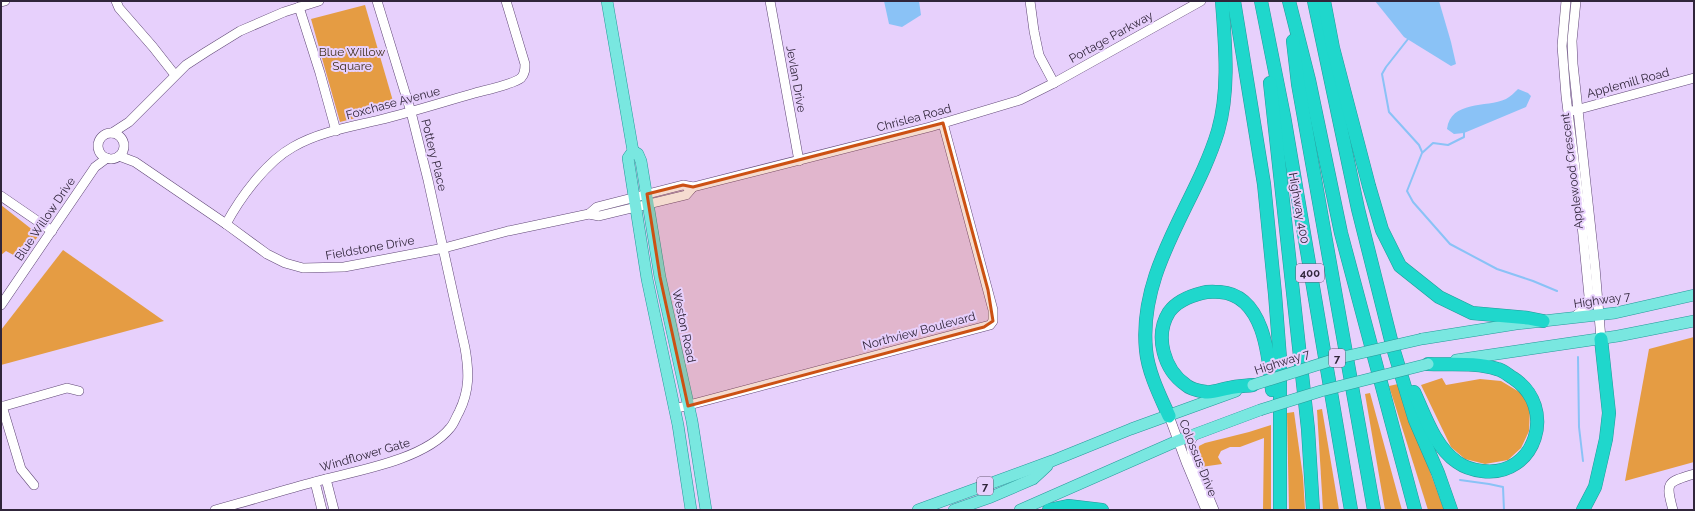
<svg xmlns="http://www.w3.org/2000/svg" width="1695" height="511" viewBox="0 0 1695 511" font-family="Raleway,sans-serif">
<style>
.green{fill:#e59c43}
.water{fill:#8ac2f6}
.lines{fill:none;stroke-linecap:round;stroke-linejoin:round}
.stream{stroke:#8ac2f6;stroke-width:2}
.minor-casing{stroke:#614877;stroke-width:10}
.major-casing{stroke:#259999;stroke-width:12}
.highway-casing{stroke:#259999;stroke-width:14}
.minor{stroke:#fff;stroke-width:9}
.major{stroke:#79e7e0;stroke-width:11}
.highway{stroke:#1fd7cc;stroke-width:13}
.major-bridge-casing{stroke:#259999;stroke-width:12;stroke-linecap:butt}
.major-bridge{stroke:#79e7e0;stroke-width:11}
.marked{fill:#cc5113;fill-opacity:0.2;stroke:#cc5113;stroke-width:3;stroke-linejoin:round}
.labels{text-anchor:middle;stroke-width:4;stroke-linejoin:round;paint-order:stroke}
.shield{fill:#e7d0fc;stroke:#675874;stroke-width:1}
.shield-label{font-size:11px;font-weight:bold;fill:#30253a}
.street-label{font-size:12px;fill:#30253a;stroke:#e7d0fc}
.park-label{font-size:12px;fill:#40301e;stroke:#e7d0fc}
</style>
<rect width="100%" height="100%" fill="#e7d0fc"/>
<g class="green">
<path d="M365,5l30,103 -55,14 -29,-103z"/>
<path d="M1,205l38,30 -18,24 -15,-8 -5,4z"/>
<path d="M63,250l101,71 -163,44v-35z"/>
<path d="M1694,337v125l-69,19 24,-132z"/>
<path d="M1442,378l4,7 34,-6 21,2 20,12 9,15 -1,23 -8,17 -13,12 -23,4 -20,-5 -14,-12 -30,-62z"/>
<path d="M1398,384l46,126h-16l-39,-124z"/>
<path d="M1370,393l30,110 2,7h-17l-20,-116z"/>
<path d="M1322,409l17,101h-16l-6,-100z"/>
<path d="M1294,412l9,65 2,33h-16l-2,-97z"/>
<path d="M1271,425v85h-8l1,-72 -24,9h-10l-9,4 -3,6 4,7 -21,3 -3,-11 1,-10 6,-3 44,-11z"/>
</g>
<g class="water">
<path d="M884,1h35l2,14 -19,12 -13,-3z"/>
<path d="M1375,1h64l12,41 5,22 -5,2 -47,-29z"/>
<path d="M1518,89l10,4 3,3 -5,11 -62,26 -10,1 -7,-5c4,-29 39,-21 59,-30 4,-2 9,-7 12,-10z"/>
</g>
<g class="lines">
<g class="stream">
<path d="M1408,39l-22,28 -4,7 7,38 30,33 3,7"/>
<path d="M1464,133v4l-16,8 -15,-2 -11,10 -15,38 6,11 37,42 47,25 36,12 24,10"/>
<path d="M1578,357l1,70 4,34"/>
<path d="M1460,480l29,4 14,3 1,23"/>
</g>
<g class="minor-casing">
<g id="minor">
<path d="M116,1l3,7 34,39 22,28"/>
<path d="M770,1l29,160"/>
<path d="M1030,1l4,30 5,24 15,28"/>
<path d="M1566,1l-4,45 4,50 15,119 8,81 -3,11 -13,11"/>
<path d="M1576,1l-4,40 1,23 22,203 6,72"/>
<path d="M1,2l4,-1"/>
<path d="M299,7l21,66 16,58"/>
<path d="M1572,111l122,-33"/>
<path d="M112,133l17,-11 57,-57 20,-13 34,-21 44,-19 35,-11"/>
<circle cx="111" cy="146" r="13"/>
<path d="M119,156l16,6 91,62 41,30 18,9 18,5 41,-1 100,-19 64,-17 62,-13 19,-4 10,2 87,-21 7,-8"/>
<path d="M1,196l51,35"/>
<path d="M589,214l8,-7 86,-22 10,2 237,-60 90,-27 34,-17 147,-82"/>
<path d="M226,224c14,-26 40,-62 67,-77 26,-15 57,-20 86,-27 33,-8 64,-18 96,-27 11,-3 39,-9 46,-15 4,-4 4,-9 4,-14l-19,-63"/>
<path d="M1,305l94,-138 12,-9"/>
<path d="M2,406l19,63 13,16"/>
<path d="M1,407l66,-19 12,3"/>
<path d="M674,409l316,-84 3,-4v-11l-50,-187"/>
<path d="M1169,416l17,46 20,48"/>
<path d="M1194,435l-4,7 3,17 21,51"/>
<path d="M326,479l8,31"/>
<path d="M315,482l7,28"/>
<path d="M215,510c33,-9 66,-19 99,-28 40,-11 109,-21 136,-54 4,-4 6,-11 9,-16 11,-22 10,-41 6,-64l-37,-168 -17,-68 -34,-111"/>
<path d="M1673,510c-8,-28 -6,-28 21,-36"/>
</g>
</g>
<g class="major-casing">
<g id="major">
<path d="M607,1l26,150 -5,7 19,121 31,146 13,85"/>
<path d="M633,151l5,3 3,7 19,116 32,144 14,89"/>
<path d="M1422,339l94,-15 99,-11 79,-18"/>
<path d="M1456,360l162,-24 76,-15"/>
<path d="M918,510l134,-49 79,-32 105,-38"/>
<path d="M954,510l37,-13 42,-18 14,-13"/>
<path d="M1020,510l157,-69 83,-31"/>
</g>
</g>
<g class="highway-casing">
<g id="highway">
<path d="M1234,1l30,183 11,110 5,64v152"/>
<path d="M1261,1l23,115 67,394"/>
<path d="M1289,1l20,79 32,153 74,277"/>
<path d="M1314,1l44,208 35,139 22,72 23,53 13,37"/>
<path d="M1324,1l9,47 36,138 13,44 18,36 39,31 33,16 56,5 15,3"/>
<path d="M1293,41l5,43 76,426"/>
<path d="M1270,83l38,346 5,81"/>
<path d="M1253,385c-8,1 -16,1 -24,3 -7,1 -16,5 -23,4 -6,-1 -16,-3 -20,-7 -22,-15 -32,-49 -17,-73 8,-11 21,-16 33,-19 7,-2 12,-1 18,-1 44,3 49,65 52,98"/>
<path d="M1414,392c11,24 21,55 43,70 7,5 16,8 25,9 54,7 76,-64 31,-93 -5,-3 -10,-8 -16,-9 -21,-7 -47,-4 -69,-5"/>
<path d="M1169,416c-9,-20 -21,-44 -23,-66 -8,-81 50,-146 72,-219 12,-42 7,-88 4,-130"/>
<path d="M1049,510l19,-4 34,4"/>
<path d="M1583,510l12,-23 11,-48 3,-26 -8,-74"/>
</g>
</g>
<use href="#minor" class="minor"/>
<use href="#major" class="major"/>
<use href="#highway" class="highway"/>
<g class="major-bridge-casing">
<g id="major-bridge">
<path d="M1253,385l86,-27 83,-19"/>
<path d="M1260,410l61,-19 107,-27"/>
</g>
</g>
<use href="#major-bridge" class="major-bridge"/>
</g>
<path class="marked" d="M943,123l45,167 5,31 -9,6 -296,79 -28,-129 -13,-83 36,-9 10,2z"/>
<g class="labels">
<g class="shield">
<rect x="1296" y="264" width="28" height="18" rx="3"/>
<rect x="1329" y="349" width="16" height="18" rx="3"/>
<rect x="977" y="477" width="16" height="18" rx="3"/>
</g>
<g class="shield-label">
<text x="1310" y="277">400</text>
<text x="1337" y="362">7</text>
<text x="985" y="490">7</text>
</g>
<g class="street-label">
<text transform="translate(1111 37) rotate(-29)" y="4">Portage Parkway</text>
<text transform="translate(796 79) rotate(80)" y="4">Jevlan Drive</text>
<text transform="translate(1628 83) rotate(-15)" y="4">Applemill Road</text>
<text transform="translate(393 103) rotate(-15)" y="4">Foxchase Avenue</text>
<text transform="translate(914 118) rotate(-15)" y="4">Chrislea Road</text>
<text transform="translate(434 155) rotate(76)" y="4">Pottery Place</text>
<text transform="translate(1572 171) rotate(-97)" y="4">Applewood Crescent</text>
<text transform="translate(1299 208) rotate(80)" y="4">Highway 400</text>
<text transform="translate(45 219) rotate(-56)" y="4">Blue Willow Drive</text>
<text transform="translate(370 248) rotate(-10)" y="4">Fieldstone Drive</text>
<text transform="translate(1602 300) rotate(-8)" y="4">Highway 7</text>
<text transform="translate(684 326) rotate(78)" y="4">Weston Road</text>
<text transform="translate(919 331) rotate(-15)" y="4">Northview Boulevard</text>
<text transform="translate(1282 362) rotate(-18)" y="4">Highway 7</text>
<text transform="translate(365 455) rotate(-16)" y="4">Windflower Gate</text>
<text transform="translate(1198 458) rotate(68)" y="4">Colossus Drive</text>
</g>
<g class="park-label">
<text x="352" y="56">Blue Willow<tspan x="352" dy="14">Square</tspan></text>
</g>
</g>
<rect width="1695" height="511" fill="none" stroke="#30253a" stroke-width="4"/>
</svg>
